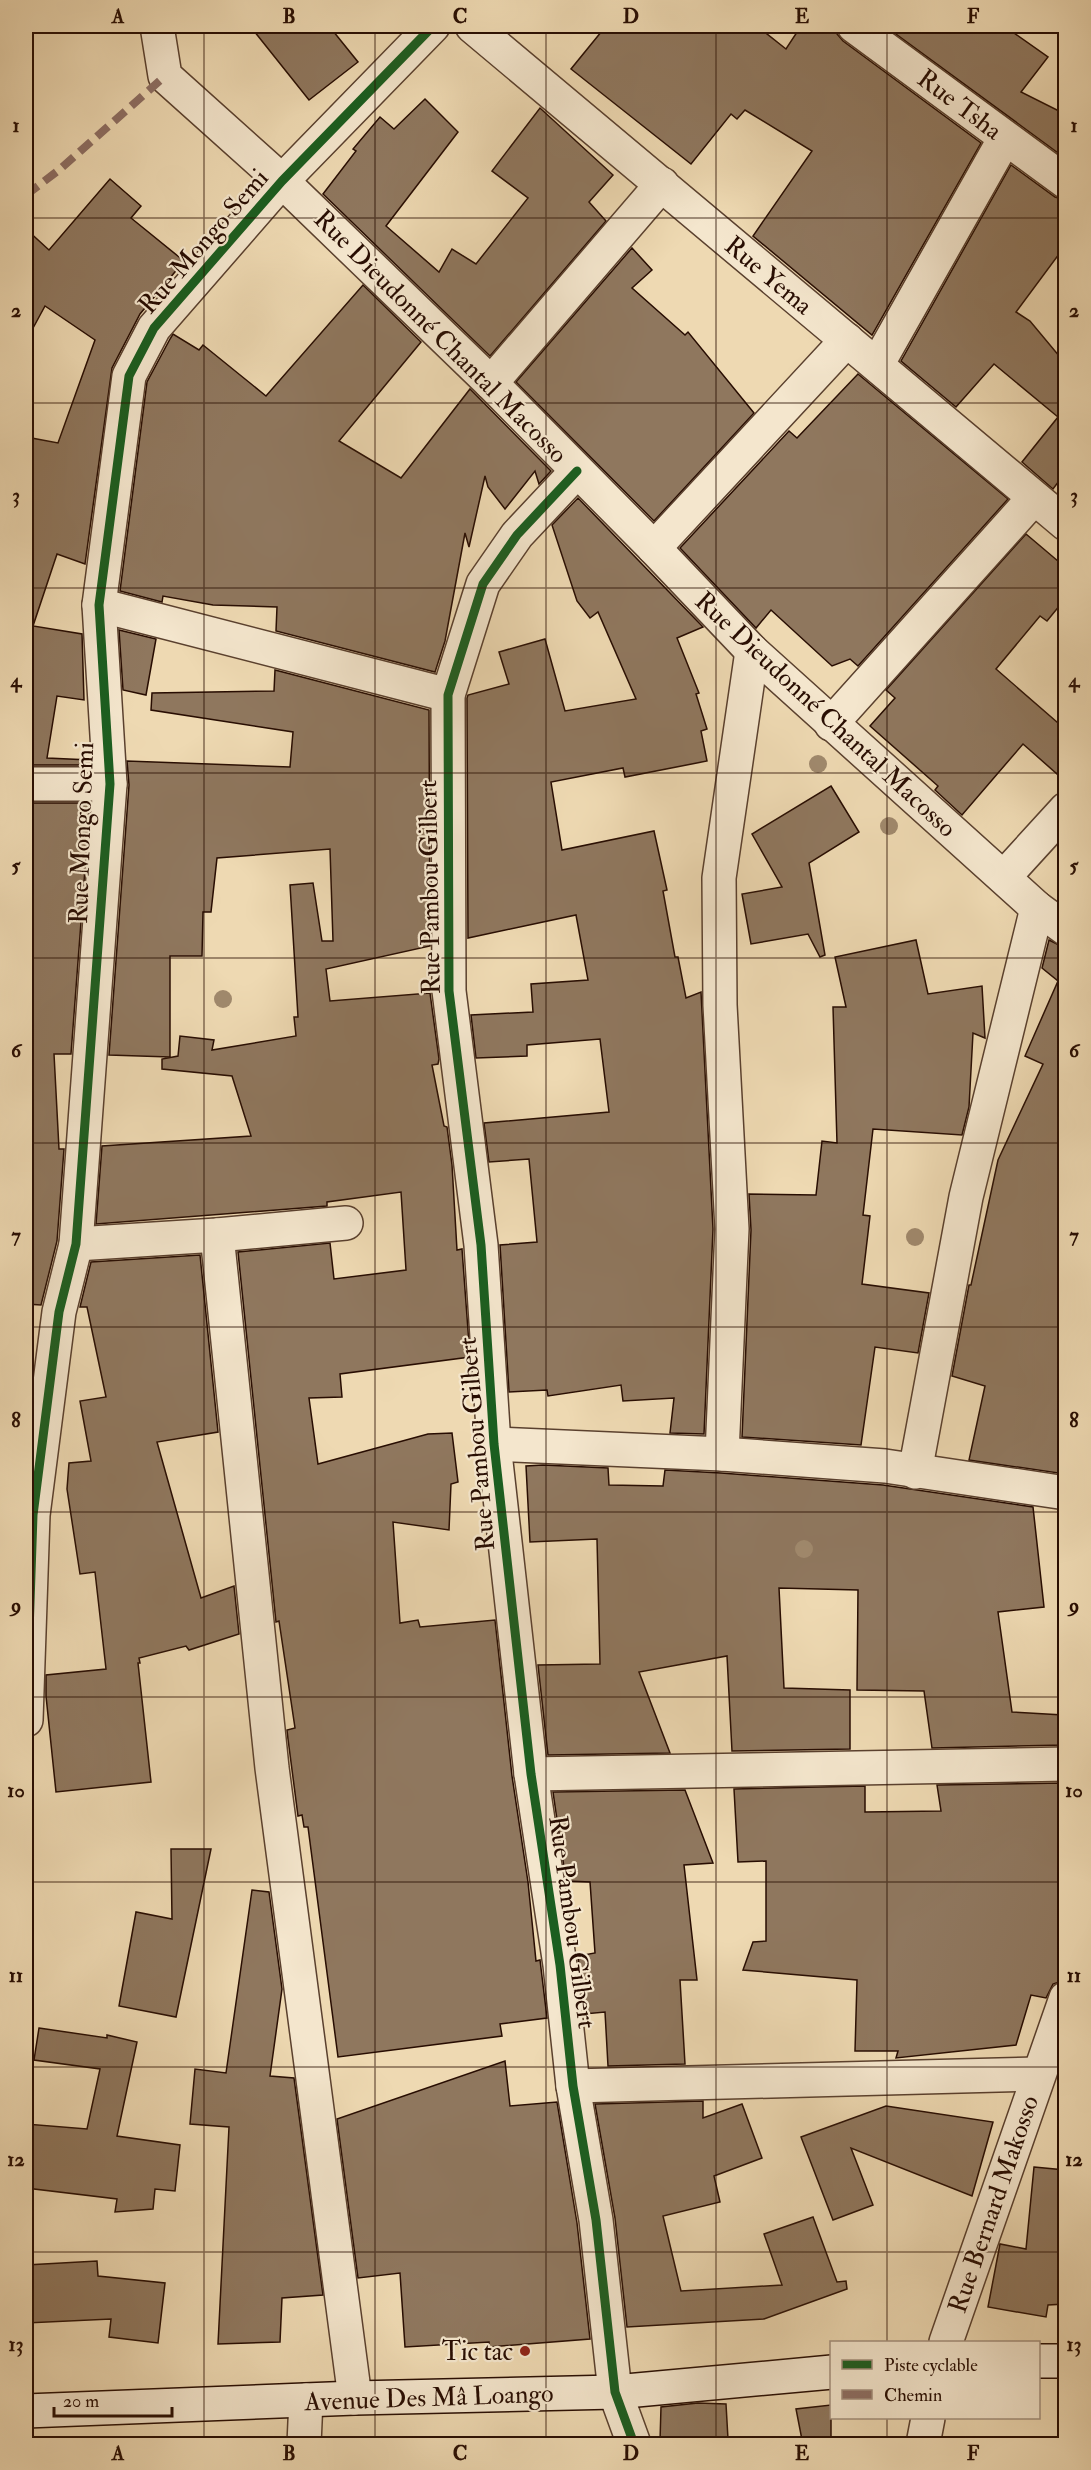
<svg xmlns="http://www.w3.org/2000/svg" width="1091" height="2470" viewBox="0 0 1091 2470" font-family="'IM FELL Double Pica',serif">
<style>
.building{fill:#8f775e;stroke:#280d02;stroke-width:1.5}
.lines{fill:none;stroke-linecap:round;stroke-linejoin:round}
.street-casing{stroke:#5a402e;stroke-width:36}
.secondary-casing{stroke:#280d02;stroke-width:36}
.street{stroke:#f4e6cd;stroke-width:33}
.secondary{stroke:#f4e6cd;stroke-width:33}
.quiet{stroke:#8d6e63;stroke-width:8;stroke-dasharray:15 8;stroke-linecap:butt}
.cycleway-casing{stroke:#f4e6cd;stroke-width:13}
.cycleway{stroke:#1b5e20;stroke-width:9}
.tree{fill:#a0896d}
.grid{fill:none;stroke:#280d02;stroke-width:1.5;stroke-opacity:0.55}
.poi-dot{fill:#8f2418;stroke:#f4e6cd;stroke-width:2}
.labels{text-anchor:middle;stroke-width:4.5;stroke-linejoin:round;paint-order:stroke}
.street-label{font-size:26px;fill:#280d02;stroke:#f4e6cd}
.poi-label{font-size:26px;fill:#280d02;stroke:#f4e6cd;text-anchor:end}
.neatline{fill:none;stroke:#280d02;stroke-width:2}
.grid-label{font-size:20px;text-anchor:middle;font-weight:bold;fill:#280d02}
</style>
<rect width="100%" height="100%" fill="#eed9b2"/>
<filter id="stains"><feTurbulence type="fractalNoise" baseFrequency=".00333" numOctaves="4"/><feColorMatrix values="0 0 0 0 .2 0 0 0 0 .09 0 0 0 0 .02 0 0 0 .5 -.17"/></filter>
<radialGradient id="worn" r=".72"><stop offset=".6" stop-color="#630" stop-opacity="0"/><stop offset="1" stop-color="#630" stop-opacity=".3"/></radialGradient>
<g class="building">
<path d="M250,26h79l29,36 -49,38z"/>
<path d="M606,26h151l29,23 15,-23h35l1,8 6,7 138,102 -109,192 -119,-99 59,-85 -67,-41 -8,9 -6,-5 -40,50 -120,-95z"/>
<path d="M885,26h119l44,31 -27,35 44,22v44z"/>
<path d="M425,99l33,33 -72,94 53,46 13,-23 24,15 52,-66 -36,-27 48,-63 73,67 -24,27 17,19 -116,135 -167,-162 33,-43 -3,-2 27,-32 14,12z"/>
<path d="M1011,165l44,32 10,3v46l-49,66 14,9 35,42v110l-12,16 -31,-27 36,-45 -64,-53 -38,43 -55,-46z"/>
<path d="M110,179l31,27 -10,12 53,43 -44,53 -28,54 -27,196 -28,-10 -24,72 49,8 2,66 -27,-4 -10,62 43,2v5h-64v-328l32,6 37,-103 -50,-34 -19,35v-112l23,21z"/>
<path d="M632,248l20,22 -20,18 53,47 3,-3 66,81 -100,108 -138,-139z"/>
<path d="M363,285l58,57 -82,99 62,37 69,-89 81,82 -12,13 -4,-13 -30,38 -17,-22 -3,-11 -16,71 -4,-14 -20,108 -10,31 -159,-41 1,-24 -64,-2 -50,-9 -1,6 -42,-11 27,-209 23,-43 3,-5 26,16 4,-5 63,51z"/>
<path d="M858,374l150,125 -150,167 -8,-7 -18,7 -61,-56 -15,18 -76,-80 109,-117 8,7z"/>
<path d="M578,498l125,129 -26,11 22,55 -3,1 11,35 -6,2 6,30 -82,16 -2,-9 -72,14 11,68 92,-19 13,59 -4,1 12,66h3l8,41 15,-6 12,237 -9,205 -34,-1 4,-35 -51,3 -2,-16 -73,11 -1,-6 -38,2 -9,-147 37,-3 -8,-83 -40,3 -5,-39 125,-11 -9,-73 -73,6v11l-51,2 -5,-43 62,-3 -2,-28 57,-4 -12,-65 -108,23 -1,-240 1,-3 41,-11 -10,-32 46,-13 20,72 71,-12 -38,-87 -8,6 -13,-17 -25,-76z"/>
<path d="M1026,534l39,33v32l-18,22 -7,-5 -44,53 69,60v52l-42,-37 -61,71 -27,-25 3,-4 -68,-60 25,-28 -9,-8z"/>
<path d="M119,630l37,9 -10,56 -23,-5z"/>
<path d="M275,670l154,40 1,236 -104,23 4,32 100,-8 9,66 -1,5 -6,1 12,61 3,1 5,38 5,85 5,-1 8,108 -130,17 2,23 -33,1 9,66 110,-30 24,-1 6,49 -7,2 -2,46 -56,-8 7,101 18,-3 2,7 75,-7 17,156 16,106 8,79 4,-1 7,58 -47,6 2,12 -164,21 -30,-230h-4l-2,-12 -4,1 -10,-77 -1,-9 8,-2 -16,-107 -3,1 -38,-370 92,-9 4,36 72,-9 -5,-78 -74,10v4l-231,18 6,-78 149,-10 -19,-60 -70,-7v-10l16,-3 2,-20 34,4 -2,10 84,-14 -2,-19h4l-8,-132 23,-2 9,58h11l-3,-92 -113,9 -6,54h-8l-1,44h-32v101l-61,-2 20,-270 -2,-24 163,6 3,-35 -142,-22 1,-17 122,-2z"/>
<path d="M831,786l28,46 -50,31 16,92 -5,2 -12,-23 -57,10 -9,-50 40,-7 -30,-53z"/>
<path d="M26,803h64l-19,251h-17l5,95h5l-7,92 -16,64 -15,-1z"/>
<path d="M916,940l12,54 54,-8 3,52 -12,-5 -4,74 -7,28 -89,-6 -10,86 7,1 -8,68 67,9 -11,60 -43,-6 -14,98 -119,-8 9,-207 -2,-36 67,1 6,-54 15,2 -4,-136h13l-11,-50z"/>
<path d="M1049,940l16,8v526l-96,-14 16,-74 -33,-10 17,-91h2l27,-125 45,-96 -18,-8 33,-75 -16,-13z"/>
<path d="M200,1255l18,177 -61,10 44,156 33,-12 5,48 -50,16 -3,-4 -47,12 1,5h-2l13,119 -95,10 -10,-96v-21l60,-6 -11,-97 -15,2 -13,-85 2,-26 22,-2 -11,-60 26,-4 -19,-90h-7l11,-45z"/>
<path d="M543,1465l65,3 1,17 54,1 2,-16 56,3 162,12 150,22 11,100 -46,5 14,100 51,3v7h2v23l-133,3 -8,-57 -67,-1 1,-100 -79,-2 5,100 66,2v59l-118,2 -5,-95 -88,16 31,81 -122,2 -10,-90 62,-1 -3,-125 -67,3 -4,-76z"/>
<path d="M1065,1783v197l-12,4 -7,14 -15,-3 -15,50 -120,13 2,-7h-43l2,-71 -114,-10 10,-28 13,-1v-80l-28,1 -4,-73 131,-3v26l76,-1 -4,-26z"/>
<path d="M685,1790l28,73 -29,2 13,115h-17l5,84 -77,2 -3,-54 -21,2 -6,-58 17,-3 -5,-71 -24,-1 -13,-89z"/>
<path d="M171,1849h40l-35,168 -57,-11 17,-94 36,7z"/>
<path d="M252,1890l17,2 13,97 -12,87 24,2 29,217 -41,3 -2,44 -62,2 11,-217 -39,-3 5,-55 31,4z"/>
<path d="M39,2028l68,10v-3l30,7 -20,94 63,9 -5,46 -20,-2 -2,20 -38,3 2,-13 -91,-11v-64l61,5 13,-60 -66,-9z"/>
<path d="M505,2061l5,45 47,-4 20,121 13,116 -101,8v-5l-84,5 -5,-74 -42,5 -21,-159z"/>
<path d="M703,2101v17l39,-14 20,54 -48,18 6,26 -57,14 18,75 101,-6 -18,-51 49,-17 24,65 9,-1 1,8 -83,30 -137,8 -12,-109 -20,-114z"/>
<path d="M886,2106l107,16 -21,74 -121,-48 22,57 -40,15 -32,-83z"/>
<path d="M1034,2167l31,3v134l-17,1 -2,12 -58,-10 12,-63 26,5z"/>
<path d="M97,2261l1,15 67,7 -7,60 -49,-6 2,-18 -85,4v-58z"/>
<path d="M698,2403l28,1 2,35 -68,2 1,-34z"/>
<path d="M831,2405v40h-28l-7,-36z"/>
</g>
<g class="lines">
<g class="street-casing">
<g id="street">
<path d="M157,26l8,50 117,105 209,202 163,165 98,103 285,257 29,21"/>
<path d="M472,26l594,498"/>
<path d="M854,26l212,156"/>
<path d="M877,365l128,-227"/>
<path d="M491,383l171,-199"/>
<path d="M577,471l-60,64 -34,49 -35,111 1,296 32,254 13,199 37,330 29,191 13,121 23,134 19,172 19,52"/>
<path d="M654,548l193,-208"/>
<path d="M99,605l349,90"/>
<path d="M831,724l203,-226"/>
<path d="M26,784h84"/>
<path d="M1004,877l62,-68"/>
<path d="M217,1235l55,533 83,630"/>
<path d="M76,1244l141,-9 129,-12"/>
<path d="M494,1444l228,10 163,12 181,27"/>
<path d="M722,1454l10,-225 -12,-224 -1,-127 33,-227"/>
<path d="M915,1472l51,-275 71,-289"/>
<path d="M26,1720l7,-205 26,-203 17,-68 34,-460 -11,-179 30,-229 25,-48 128,-147 151,-155"/>
<path d="M531,1774l535,-10"/>
<path d="M573,2086l465,-12"/>
<path d="M946,2342l120,-344"/>
<path d="M304,2444l2,-44"/>
<path d="M923,2444l5,-26"/>
</g>
</g>
<g class="secondary-casing">
<g id="secondary">
<path d="M1038,2361h28"/>
<path d="M26,2411l329,-13 260,-6 217,-20"/>
</g>
</g>
<use href="#street" class="street"/>
<use href="#secondary" class="secondary"/>
<path class="quiet" d="M26,195l33,-25 106,-94"/>
<g class="cycleway-casing">
<g id="cycleway">
<path d="M577,471l-60,64 -34,49 -35,111 1,296 32,254 13,199 37,330 29,191 13,121 23,134 19,172 19,52"/>
<path d="M26,1720l7,-205 26,-203 17,-68 34,-460 -11,-179 30,-229 25,-48 128,-147 151,-155"/>
</g>
</g>
<use href="#cycleway" class="cycleway"/>
</g>
<g class="tree">
<circle cx="818" cy="764" r="9"/>
<circle cx="889" cy="826" r="9"/>
<circle cx="223" cy="999" r="9"/>
<circle cx="915" cy="1237" r="9"/>
<circle cx="804" cy="1549" r="9"/>
</g>
<path class="grid" d="M204,26v2418M375,26v2418M546,26v2418M716,26v2418M887,26v2316M26,218h1040M26,403h1040M26,588h1040M26,773h1040M26,958h1040M26,1143h1040M26,1327h1040M26,1512h1040M26,1697h1040M26,1882h1040M26,2067h1040M26,2252h1040M887,2418v26"/>
<circle class="poi-dot" cx="525" cy="2351" r="6"/>
<g class="labels">
<g class="street-label">
<text transform="translate(960 104) rotate(37)" y="9">Rue Tsha</text>
<text transform="translate(203 241) rotate(-49)" y="9">Rue Mongo Semi</text>
<text transform="translate(769 275) rotate(40)" y="9">Rue Yema</text>
<text transform="translate(441 336) rotate(45)" y="9">Rue Dieudonné Chantal Macosso</text>
<text transform="translate(826 714) rotate(43)" y="9">Rue Dieudonné Chantal Macosso</text>
<text transform="translate(81 833) rotate(-88)" y="9">Rue Mongo Semi</text>
<text transform="translate(429 887) rotate(-91)" y="9">Rue Pambou Gilbert</text>
<text transform="translate(476 1444) rotate(-95)" y="9">Rue Pambou Gilbert</text>
<text transform="translate(573 1922) rotate(82)" y="9">Rue Pambou Gilbert</text>
<text transform="translate(993 2204) rotate(-71)" y="9">Rue Bernard Makosso</text>
<text transform="translate(429 2397) rotate(-2)" y="9">Avenue Des Mâ Loango</text>
</g>
<g class="poi-label">
<text x="513" y="2360">Tic tac</text>
</g>
</g>
<rect width="1091" height="2470" fill="none" stroke="#eed9b2" stroke-width="66"/>
<rect x="830" y="2341" width="210" height="78" fill="#f4e6cd" stroke="#a28f7c" stroke-width="1.5"/>
<rect x="842" y="2360" width="30" height="9" fill="#1b5e20" stroke="#a28f7c" stroke-width="1.5"/>
<text x="884" y="2371" font-size="18" fill="#280d02">Piste cyclable</text>
<rect x="842" y="2390" width="30" height="9" fill="#8d6e63" stroke="#a28f7c" stroke-width="1.5"/>
<text x="884" y="2401" font-size="18" fill="#280d02">Chemin</text>
<path d="M54 2407v9h118v-9" fill="none" stroke="#280d02" stroke-width="3"/>
<text x="63" y="2407" font-size="18" fill="#280d02" stroke="#f4e6cd" stroke-width="4.5" paint-order="stroke">20 m</text>
<rect x="33" y="33" width="1025" height="2404" class="neatline"/>
<g class="grid-label">
<text x="118" y="23">A</text>
<text x="289" y="23">B</text>
<text x="460" y="23">C</text>
<text x="631" y="23">D</text>
<text x="802" y="23">E</text>
<text x="973" y="23">F</text>
<text x="16" y="132">1</text>
<text x="1074" y="132">1</text>
<text x="16" y="317">2</text>
<text x="1074" y="317">2</text>
<text x="16" y="502">3</text>
<text x="1074" y="502">3</text>
<text x="16" y="687">4</text>
<text x="1074" y="687">4</text>
<text x="16" y="872">5</text>
<text x="1074" y="872">5</text>
<text x="16" y="1057">6</text>
<text x="1074" y="1057">6</text>
<text x="16" y="1242">7</text>
<text x="1074" y="1242">7</text>
<text x="16" y="1427">8</text>
<text x="1074" y="1427">8</text>
<text x="16" y="1612">9</text>
<text x="1074" y="1612">9</text>
<text x="16" y="1797">10</text>
<text x="1074" y="1797">10</text>
<text x="16" y="1982">11</text>
<text x="1074" y="1982">11</text>
<text x="16" y="2166">12</text>
<text x="1074" y="2166">12</text>
<text x="16" y="2351">13</text>
<text x="1074" y="2351">13</text>
<text x="118" y="2460">A</text>
<text x="289" y="2460">B</text>
<text x="460" y="2460">C</text>
<text x="631" y="2460">D</text>
<text x="802" y="2460">E</text>
<text x="973" y="2460">F</text>
</g>
<rect width="100%" height="100%" filter="url(#stains)"/>
<rect width="100%" height="100%" fill="url(#worn)"/>
</svg>
